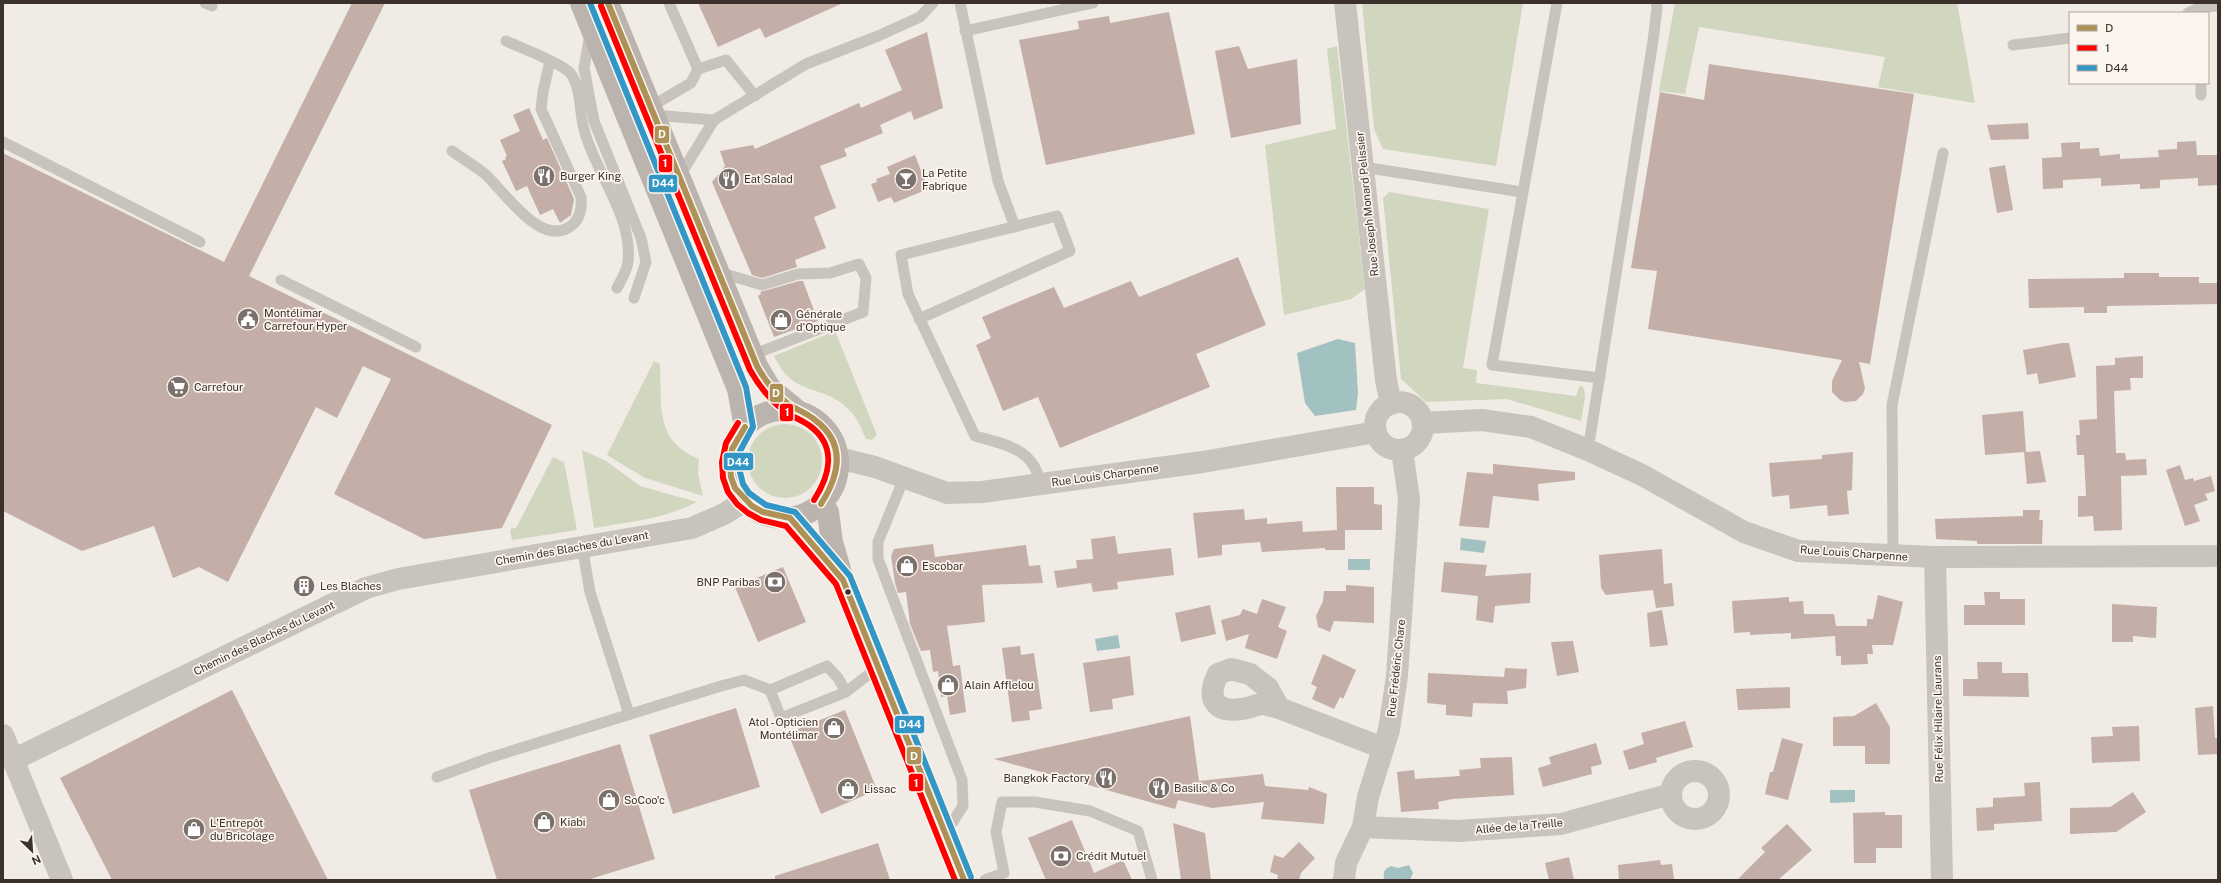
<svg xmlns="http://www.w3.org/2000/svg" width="2221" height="883" viewBox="0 0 2221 883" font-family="'Public Sans',sans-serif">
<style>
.green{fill:#d1d6bf}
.water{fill:#a1c2c1}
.building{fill:#c3afa7}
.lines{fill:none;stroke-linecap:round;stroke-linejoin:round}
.lane{stroke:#c9c3be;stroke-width:11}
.street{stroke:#c9c3be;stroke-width:22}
.secondary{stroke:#bab3ae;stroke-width:22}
.bus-1-casing{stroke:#fbf5ee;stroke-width:9}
.bus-2-casing{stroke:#fbf5ee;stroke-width:9}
.bus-3-casing{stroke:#fbf5ee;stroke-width:9}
.bus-1{stroke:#ae9156;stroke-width:6}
.bus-2{stroke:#f00;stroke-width:6}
.bus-3{stroke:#3297c7;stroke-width:6}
.bus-dot{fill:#3b302b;stroke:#fbf5ee;stroke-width:1.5}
.labels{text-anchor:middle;stroke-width:3.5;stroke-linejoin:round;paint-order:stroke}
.poi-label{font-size:11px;fill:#3b302b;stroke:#fbf5ee;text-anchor:start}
.street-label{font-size:11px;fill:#3b302b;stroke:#fbf5ee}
.line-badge{stroke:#fbf5ee;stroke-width:1.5}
.badge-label{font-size:11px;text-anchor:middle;font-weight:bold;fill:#fff}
</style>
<rect width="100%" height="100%" fill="#f0ebe5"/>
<g class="green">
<path d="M1362,3h161l-27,163 -113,-17 -9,-20z"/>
<path d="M1675,3h282l18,100 -97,-16 7,-30 -186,-30 -14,67 -26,-3z"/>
<path d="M1337,46l28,243 -14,10 -67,16 -19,-170 71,-16 -9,-80z"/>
<path d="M1389,192l100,17 -26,159 14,2 -1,13 100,13 4,-11 4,3 1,9 -4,24 -74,-22 -81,3 -25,-23 -18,-181z"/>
<path d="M835,331l42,104 -5,5 -6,-1c-4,-9 -8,-20 -15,-27 -25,-30 -57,-12 -77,-56z"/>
<path d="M654,361l6,3c2,41 -6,77 39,95l-1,15 5,22 -58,-18 -38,-23z"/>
<circle cx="785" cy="461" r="37"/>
<path d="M582,450l24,11 34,25 57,16c-33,17 -68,20 -103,26z"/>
<path d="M553,457l11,5 13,68 -65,10 -2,-11 6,-1z"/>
</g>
<g class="water">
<path d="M1338,339l17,4 3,50 -2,17 -41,6 -10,-13 -8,-50z"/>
<path d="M1461,538l25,3 -2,12 -24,-3z"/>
<rect x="1348" y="559" width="22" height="11"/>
<path d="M1118,635l2,13 -23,3 -2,-12z"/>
<path d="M1830,790h25v12l-25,1z"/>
<path d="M1409,865l4,8 -3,7 -26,-1c-1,-7 0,-10 7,-13l7,2z"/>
</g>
<g class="building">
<path d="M352,3h33l-136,273 303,149 -50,103 -78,11 -90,-45 57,-115 -28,-13 -26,52 -21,-11 -88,175 -29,-15 -26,11 -19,-52 -72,25 -79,-40v-358l221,109z"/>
<path d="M698,3h145l-78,35 -5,-10 -42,19z"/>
<path d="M1169,12l26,122 -149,31 -27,-125 60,-11 -1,-8 31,-5 1,7z"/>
<path d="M927,32l16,76 -29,12 -3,-9 -31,14 3,8 -39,16 3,7 -27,10 16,42 -22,9 12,31 -31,12 2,7 -35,11 -10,-3 -40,-93 13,-16 -5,-15 33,-6 2,4 104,-46 2,5 41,-18 -17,-40z"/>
<path d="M1239,46l9,23 49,-10 4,65 -70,14 -16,-87z"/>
<path d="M1709,64l205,30 -44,270 -11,-2 6,26 -2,6 -7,7 -11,1 -5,-2 -8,-8v-11l10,-21 -194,-31 9,-58 -26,-3 29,-176 44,8z"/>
<path d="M529,108l14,32 4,-2 27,61 -3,16 -11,8 -7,-14 -13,6 -13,-29 -11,5 -14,-30 4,-2 -1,-2 2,-1 -7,-16 20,-9 -7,-16z"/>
<path d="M2028,123l1,16 -38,1 -4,-15z"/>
<path d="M2196,141l1,14h20l1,30 -20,1v-8l-38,2v8l-20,1v-5l-39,2v-8l-38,2v8l-20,1 -1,-31 20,-1 -1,-14 19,-1v7l19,-1 1,8 20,-2v5l39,-2 -1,-7 19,-1v-7z"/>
<path d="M915,155l13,34 -34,14 -3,-6 -13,5 -7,-18 6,-2 -1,-3 14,-5 -3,-7z"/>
<path d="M2005,165l8,45 -16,3 -8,-45z"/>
<path d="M1238,257l28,68 -70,29 14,33 -150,61 -22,-51 -35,14 -27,-66 15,-7 -9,-21 72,-30 10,21 67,-27 8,16z"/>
<path d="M2124,273h35v4h40v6h19v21l-111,2v7h-23v-6l-55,1 -1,-29 96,-1z"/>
<path d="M799,281h4l15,40 -44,16 -16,-41 3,-2 -1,-2z"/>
<path d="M2062,343h7l7,34 -37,7 -2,-11 -10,2 -4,-25z"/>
<path d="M2143,356v22h-13l1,12 -17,1 2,62h9l1,7 20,-1 1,16 -26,1 1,54 -28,1 -1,-15 -15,1v-21h8l-2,-41h-7l-1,-20h4l-1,-15 18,-1 -1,-53 19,-1v-7z"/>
<path d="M2023,411l3,41 14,-1 6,31 -19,2 -3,-32 -39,3 -3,-40z"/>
<path d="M1853,452l-1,38 -5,1 2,23 -21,2 -1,-11 -37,4 -1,-14 -17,2 -3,-34 53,-4v-4z"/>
<path d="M1493,464l82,8v8l-37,4 1,17 -46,-5 -4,32 -30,-2 8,-54 26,2z"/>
<path d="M2180,465l5,15 8,-2 1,3 17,-5 4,15 -10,3 3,6 -14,5 6,16 -15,5 -19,-56z"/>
<path d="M1336,487h38v17l8,1v25h-37v20h-20v-2l-63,4 -2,-10 -38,3v10l-24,3 -5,-45 51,-4 1,11 22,-2v6l35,-3 1,11 34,-2z"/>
<path d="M2023,510h17l-1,10h4l-1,24h-65v-3l-41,-2 -1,-20 88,-3z"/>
<path d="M1115,536l3,18 53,-6 3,27 -57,7 1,7 -25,3 -2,-9 -34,5 -3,-17 23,-3 -1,-8 17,-1 -2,-20z"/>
<path d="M933,544l2,13 91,-12 3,21 11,-1 3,18 -61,2 3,37 -38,4 6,40 7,-1 6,47 -16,3 -3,-19 -6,1 -3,-26 -5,1 -3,-22 -9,1 -11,-27 -4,-32 -8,1 -3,-10 -4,-27 3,-7z"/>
<path d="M1662,549l2,35 8,-1 2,23 -18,2 -3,-18 -47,5 -5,-7 -2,-33z"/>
<path d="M1444,562l43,3 -2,11 46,-3 -1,30 -35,3 -2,17 -17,-3 2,-24 -37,-4z"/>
<path d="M783,567l23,55 -48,20 -23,-55z"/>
<path d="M1346,585l28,2v36l-40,-2 -4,11 -12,-5 -2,-11 7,-15 1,-10h22z"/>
<path d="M1984,592h16v7h25v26h-61v-20h21z"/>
<path d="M1878,595l25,7 -10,43h-21l1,9h-6l1,10 -27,1v-9h-5l-1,-20 -44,3v-6l-41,2v-3l-16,1 -2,-32 57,-4v5l14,-1 1,13h30l2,12h31v-7h6z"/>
<path d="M1262,599l24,8 -8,20 9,4 -10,28 -32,-11 4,-14 -23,7 -5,-21 19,-5 3,-6 14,5z"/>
<path d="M2112,604l45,3 -1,31 -23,-2v6h-21z"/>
<path d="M1210,605l6,29 -35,8 -6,-29z"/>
<path d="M1662,610l6,35 -18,2 -3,-34z"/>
<path d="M1573,641l6,31 -22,4 -6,-34z"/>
<path d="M1020,646l1,9 13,-2 8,56 -13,2 1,9 -18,2 -10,-74z"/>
<path d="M1323,654l33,16 -13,29 -3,-2 -6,12 -22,-10 5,-12 -6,-3z"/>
<path d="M1130,656l4,39 -22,4 1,10 -23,3 -7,-49z"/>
<path d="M1977,662h25v11h26l1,24 -66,-1v-17h15z"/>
<path d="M1505,668l22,1 -1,19 -19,3 1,13 -35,-1 -1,14 -26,-2v-10l-19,-2 1,-30 76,4z"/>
<path d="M1790,687v21l-52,2 -2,-21z"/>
<path d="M232,690l96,190h-216l-52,-102z"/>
<path d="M1876,703l14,24v37h-25v-18h-32v-29l21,-1z"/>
<path d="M2213,706l2,32h3v16l-20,1 -3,-47z"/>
<path d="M736,708l24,79 -87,27 -24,-79z"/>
<path d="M845,710l32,80 -56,24 -33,-81z"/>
<path d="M1190,716l9,65 64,-7 2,12 43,4 1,-3 18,7 -3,30 -63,-5 3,-17 -52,6 -34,-8 -3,9 -181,-50z"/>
<path d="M1685,721l8,26 -37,11 1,4 -28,8 -6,-19 21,-7 -3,-11z"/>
<path d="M2139,726l1,35 -48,2 -1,-26 22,-1 -1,-9z"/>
<path d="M1782,738l21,6 -15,56 -23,-6 5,-22h3z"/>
<path d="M1596,743l6,21 -11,3 1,7 -49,13 -5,-19 13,-4 -2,-7z"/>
<path d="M620,744l35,115 -68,21h-90l-28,-90z"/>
<path d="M1512,757l2,38 -62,4 -14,3 1,7 -38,3 -4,-40 17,-2 1,9 45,-3 -1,-6 22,-2 -1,-10z"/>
<path d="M2040,782l2,39 -48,3v6l-17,1 -1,-23 17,-1v-9l32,-2 -1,-13z"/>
<path d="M2133,792l13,20 -30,20 -46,2v-26l40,-1z"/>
<path d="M1885,812v3h17v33h-26v15h-22l-1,-50z"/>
<path d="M1072,820l22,53 29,-13 9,20h-86l-18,-42z"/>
<path d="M1173,823l32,10 6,47h-30z"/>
<path d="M1787,824l25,26 -34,30h-41l28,-28 -4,-4z"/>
<path d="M1299,842l16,16 -14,15 -2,7h-22l1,-5 -8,-3 4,-17 9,3z"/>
<path d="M878,843l12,37h-115v-4z"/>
<path d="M1569,857l5,23h-25l-4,-17z"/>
<path d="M1660,860l1,5 11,-1 2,16h-55l-1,-15z"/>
</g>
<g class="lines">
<g class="lane">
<path d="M205,3l7,3"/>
<path d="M960,3l38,178 17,46"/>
<path d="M1557,3l-65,362 108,13"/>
<path d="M2188,13l13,-6 17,-1"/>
<path d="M965,31l128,-28"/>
<path d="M590,34l-6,34 10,53 47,117 5,24 -12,36"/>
<path d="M506,41c13,6 58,23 65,33 11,16 8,41 14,59 12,42 48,84 43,129 -1,9 -7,18 -11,26"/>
<path d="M2013,45l57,-7"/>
<path d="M698,69l28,-9 29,36"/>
<path d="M2201,95v-12"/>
<path d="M650,107l41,-24 7,-14 -29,-66"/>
<path d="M654,115l60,5"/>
<path d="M3,142l197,100"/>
<path d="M452,151c11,8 23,15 33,23 20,18 57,76 87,51 9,-7 10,-17 9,-28l-40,-88 2,-17 7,-31"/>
<path d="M1363,167l159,25"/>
<path d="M679,177l35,-57 92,-56 72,-28 42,-19 13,-14"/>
<path d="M719,272l43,13 36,-11 32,-1 29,-9 7,14 -3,34 -111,43"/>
<path d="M281,280l135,67"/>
<path d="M919,319l151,-68 -13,-35 -156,39 7,39 67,142c29,8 61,13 65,49"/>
<path d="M1588,450l65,-409 4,-33 -1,-5"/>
<path d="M904,478l-26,64v17l84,221 1,26 -18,28"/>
<path d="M582,546l8,46 39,122"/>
<path d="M1893,557l-1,-152 51,-252"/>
<path d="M846,692l-8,-14 -11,-12 -57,24 11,28 65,-26 31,-24"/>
<path d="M437,777l52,-19 232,-72 23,-6 26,10"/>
<path d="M985,880l19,-7 -8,-41 6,-30h33l55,9 48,20 14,49"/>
</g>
<g class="street">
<path d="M1345,3l41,377 5,24"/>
<circle cx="1399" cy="426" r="24"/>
<path d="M1423,423l59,-3 49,7 57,23 54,25 102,57 54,19 137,6 283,-1"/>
<path d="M838,458l37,9 72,26 35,-1 221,-30 173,-30"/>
<path d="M1935,557l7,323"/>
<path d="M1279,708c-5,-1 -10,-3 -15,-4 -7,0 -15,4 -22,5 -28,4 -36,-11 -24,-35l13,-5 19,5 18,14 11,20 104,40"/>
<path d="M3,735l59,145"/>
<path d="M13,760l353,-172 32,-9 294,-51 32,-14 21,-13"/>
<circle cx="1695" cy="795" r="24"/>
<path d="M1363,827l95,4 103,-7 110,-30"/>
<path d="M1344,880l2,-17 17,-36 5,-30 21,-67 8,-54 12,-177 -7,-49"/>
</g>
<g class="secondary">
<path d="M581,3l157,386 7,38"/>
<path d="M608,3l149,363 13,22 29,24"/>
<circle cx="784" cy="464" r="54"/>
<path d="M821,504l7,8 4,30 11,38 121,300"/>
<path d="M790,518l47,55"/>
</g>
<g class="bus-1-casing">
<g id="bus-1">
<path d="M608,3l149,363c8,15 18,27 31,38 9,6 19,9 27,16 31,23 25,54 6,84"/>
<path d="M745,427l-13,22 -2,15 1,13 4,11 17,18 11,6 27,6 53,62 121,300"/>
</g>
</g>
<g class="bus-2-casing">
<g id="bus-2">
<path d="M601,6l149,364c9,16 19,29 33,40 9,7 19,10 27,16 27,20 20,49 4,74"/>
<path d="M738,423l-12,20 -4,19 1,16 5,14 9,12 11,9 13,7 25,6 50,58 119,296"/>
</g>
</g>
<g class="bus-3-casing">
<path id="bus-3" d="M590,3l156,384 7,40 -13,24 -2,13 5,20 6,9 17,12 29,7 55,64 121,301"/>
</g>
<use href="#bus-1" class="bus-1"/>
<use href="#bus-2" class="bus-2"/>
<use href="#bus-3" class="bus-3"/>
</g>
<defs>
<g id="restaurant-disc" transform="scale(1.15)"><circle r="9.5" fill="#7a716c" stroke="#fbf5ee"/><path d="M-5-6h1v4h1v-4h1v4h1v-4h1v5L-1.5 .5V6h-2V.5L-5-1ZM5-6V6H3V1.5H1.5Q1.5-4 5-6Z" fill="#fff"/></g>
<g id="bar-disc" transform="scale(1.15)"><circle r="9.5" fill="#7a716c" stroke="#fbf5ee"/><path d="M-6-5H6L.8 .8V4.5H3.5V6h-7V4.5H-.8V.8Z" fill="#fff"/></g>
<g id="civic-disc" transform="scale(1.15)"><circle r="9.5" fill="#7a716c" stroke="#fbf5ee"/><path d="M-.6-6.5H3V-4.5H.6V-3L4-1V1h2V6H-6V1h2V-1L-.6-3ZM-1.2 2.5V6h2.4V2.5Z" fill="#fff"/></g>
<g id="shop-disc" transform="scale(1.15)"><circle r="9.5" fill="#7a716c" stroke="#fbf5ee"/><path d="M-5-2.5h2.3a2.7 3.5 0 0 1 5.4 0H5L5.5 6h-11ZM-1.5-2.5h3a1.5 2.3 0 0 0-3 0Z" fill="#fff"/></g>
<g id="supermarket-disc" transform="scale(1.15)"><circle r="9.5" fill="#7a716c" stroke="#fbf5ee"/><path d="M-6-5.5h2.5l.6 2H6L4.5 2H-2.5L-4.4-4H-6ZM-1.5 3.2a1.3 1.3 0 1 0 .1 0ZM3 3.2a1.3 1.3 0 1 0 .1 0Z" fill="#fff"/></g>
<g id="bank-disc" transform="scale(1.15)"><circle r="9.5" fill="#7a716c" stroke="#fbf5ee"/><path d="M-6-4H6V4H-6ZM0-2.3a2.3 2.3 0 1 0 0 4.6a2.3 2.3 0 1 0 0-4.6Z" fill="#fff"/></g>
<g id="building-disc" transform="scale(1.15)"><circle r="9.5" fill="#7a716c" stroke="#fbf5ee"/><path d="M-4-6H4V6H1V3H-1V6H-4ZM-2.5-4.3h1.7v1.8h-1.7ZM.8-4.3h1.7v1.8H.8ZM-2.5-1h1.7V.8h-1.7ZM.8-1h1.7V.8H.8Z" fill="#fff"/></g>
</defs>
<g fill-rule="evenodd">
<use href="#restaurant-disc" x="544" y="176"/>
<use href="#restaurant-disc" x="729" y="179"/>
<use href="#bar-disc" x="906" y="179"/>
<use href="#civic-disc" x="248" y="319"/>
<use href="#shop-disc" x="781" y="320"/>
<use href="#supermarket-disc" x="178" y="387"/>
<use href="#shop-disc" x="907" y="566"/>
<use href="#bank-disc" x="775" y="582"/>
<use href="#building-disc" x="304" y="586"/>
<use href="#shop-disc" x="948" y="685"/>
<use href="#shop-disc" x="834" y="728"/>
<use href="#restaurant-disc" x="1106" y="778"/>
<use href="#restaurant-disc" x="1159" y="788"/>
<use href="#shop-disc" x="848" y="789"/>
<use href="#shop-disc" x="609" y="800"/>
<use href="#shop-disc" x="544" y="822"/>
<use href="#shop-disc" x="194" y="829"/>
<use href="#bank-disc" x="1061" y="856"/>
</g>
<circle class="bus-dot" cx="848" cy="592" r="3.5"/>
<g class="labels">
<g class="poi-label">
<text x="922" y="177">La Petite<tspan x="922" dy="13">Fabrique</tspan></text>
<text x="560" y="180">Burger King</text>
<text x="744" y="183">Eat Salad</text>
<text x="264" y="317">Montélimar<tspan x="264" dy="13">Carrefour Hyper</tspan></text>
<text x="796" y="318">Générale<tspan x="796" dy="13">d'Optique</tspan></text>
<text x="194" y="391">Carrefour</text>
<text x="922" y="570">Escobar</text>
<text x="760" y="586" text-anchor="end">BNP Paribas</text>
<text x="320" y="590">Les Blaches</text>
<text x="964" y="689">Alain Afflelou</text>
<text x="818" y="726" text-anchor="end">Atol - Opticien<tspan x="818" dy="13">Montélimar</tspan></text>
<text x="1090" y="782" text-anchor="end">Bangkok Factory</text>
<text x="1174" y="792">Basilic &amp; Co</text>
<text x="864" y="793">Lissac</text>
<text x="624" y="804">SoCoo'c</text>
<text x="560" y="826">Kiabi</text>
<text x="210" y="827">L'Entrepôt<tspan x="210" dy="13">du Bricolage</tspan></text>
<text x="1076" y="860">Crédit Mutuel</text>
</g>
<g class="street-label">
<text transform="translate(1367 204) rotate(-96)" y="4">Rue Joseph Monard Pelissier</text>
<text transform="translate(1105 475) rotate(-8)" y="4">Rue Louis Charpenne</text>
<text transform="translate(572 548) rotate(-10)" y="4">Chemin des Blaches du Levant</text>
<text transform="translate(1854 553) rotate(4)" y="4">Rue Louis Charpenne</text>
<text transform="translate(264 638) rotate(-26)" y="4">Chemin des Blaches du Levant</text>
<text transform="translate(1396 668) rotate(-84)" y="4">Rue Frédéric Chare</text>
<text transform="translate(1938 719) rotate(-91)" y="4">Rue Félix Hilaire Laurans</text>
<text transform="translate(1519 826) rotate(-5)" y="4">Allée de la Treille</text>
</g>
</g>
<g class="line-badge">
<rect x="654" y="125" width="16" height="19" rx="4" fill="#ae9156"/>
<rect x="658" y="154" width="15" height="19" rx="4" fill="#f00"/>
<rect x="648" y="174" width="30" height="19" rx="4" fill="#3297c7"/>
<rect x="769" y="383" width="15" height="20" rx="4" fill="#ae9156"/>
<rect x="779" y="403" width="15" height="19" rx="4" fill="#f00"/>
<rect x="723" y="452" width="31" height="19" rx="4" fill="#3297c7"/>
<rect x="894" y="715" width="31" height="19" rx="4" fill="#3297c7"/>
<rect x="906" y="746" width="16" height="19" rx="4" fill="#ae9156"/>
<rect x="908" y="773" width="16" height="19" rx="4" fill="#f00"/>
</g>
<g class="badge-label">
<text x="662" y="138">D</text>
<text x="665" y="167">1</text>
<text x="663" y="187">D44</text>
<text x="776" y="397">D</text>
<text x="787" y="416">1</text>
<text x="738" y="466">D44</text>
<text x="910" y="728">D44</text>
<text x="914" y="760">D</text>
<text x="916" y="787">1</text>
</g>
<rect width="2221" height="883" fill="none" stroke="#3b302b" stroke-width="8"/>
<rect x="2069" y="12" width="140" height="72" fill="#fbf5ee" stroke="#aea6a0"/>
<rect x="2077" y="25" width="20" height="6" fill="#ae9156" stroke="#aea6a0"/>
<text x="2105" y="32" font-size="12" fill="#3b302b">D</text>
<rect x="2077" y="45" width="20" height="6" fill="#ff0000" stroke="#aea6a0"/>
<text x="2105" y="52" font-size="12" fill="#3b302b">1</text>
<rect x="2077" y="65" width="20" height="6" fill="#3297c7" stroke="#aea6a0"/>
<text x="2105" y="72" font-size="12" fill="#3b302b">D44</text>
<g transform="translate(32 851) rotate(155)" stroke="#fbf5ee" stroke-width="3" paint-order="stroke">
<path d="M0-3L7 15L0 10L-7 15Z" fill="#3b302b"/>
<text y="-6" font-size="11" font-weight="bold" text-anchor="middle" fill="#3b302b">N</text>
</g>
</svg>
